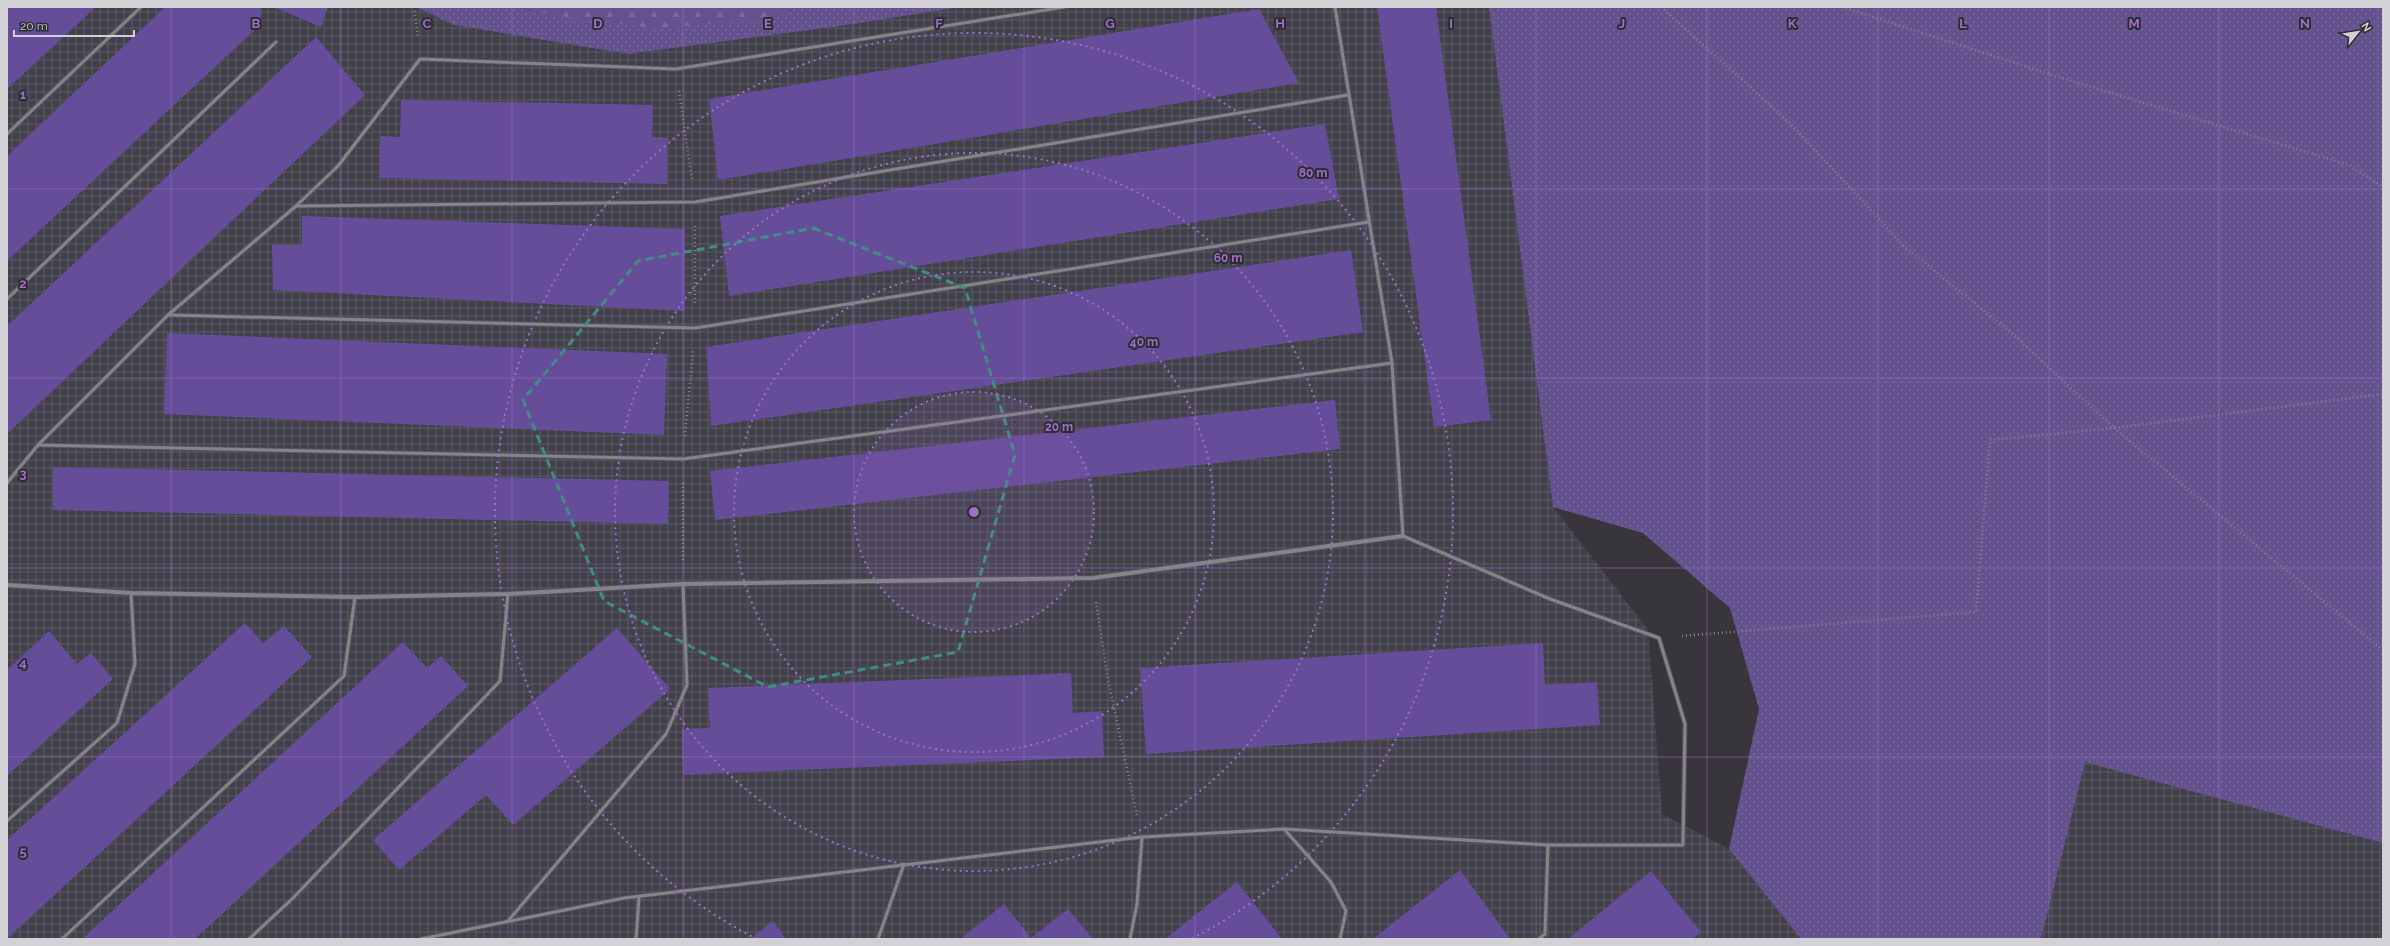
<svg xmlns="http://www.w3.org/2000/svg" width="2390" height="946" viewBox="0 0 2390 946" font-family="Raleway,sans-serif">
<style>
.industrial{fill:url(#industrial-grid)}
.grass{fill:url(#grass-dots)}
.forest{fill:url(#forest-firs)}
.building{fill:#664d99}
.lines{fill:none;stroke-linecap:round;stroke-linejoin:round}
.lane-casing{stroke:#555458;stroke-width:5}
.street-casing{stroke:#555458;stroke-width:6}
.path{stroke:#87858a;stroke-width:2.5;stroke-dasharray:1 3;stroke-linecap:butt}
.lane{stroke:#85848a;stroke-width:3}
.street{stroke:#85848a;stroke-width:4}
.marked{fill:none;stroke:#408d88;stroke-width:3;stroke-dasharray:8 5;stroke-linejoin:round}
.grid{fill:none;stroke:#9e6ec8;stroke-width:1;stroke-opacity:0.55}
.ring{fill:none;stroke:#9e6ec8;stroke-width:2;stroke-dasharray:2 4}
.grid-label{font-size:13px;text-anchor:middle;font-weight:bold;fill:#9e6ec8;stroke:#2e2c32;stroke-width:4;stroke-linejoin:round;paint-order:stroke}
.centre{fill:#9e6ec8;stroke:#2e2c32;stroke-width:2}
.ring-label{font-size:12px;text-anchor:middle;font-weight:bold;fill:#9e6ec8;stroke:#2e2c32;stroke-width:4;stroke-linejoin:round;paint-order:stroke}
</style>
<defs>
<pattern id="industrial-grid" width="8" height="8" patternUnits="userSpaceOnUse"><rect width="8" height="8" fill="#42404b"/><path d="M0 4h8M4 0v8" fill="none" stroke="#5c5b64"/></pattern>
<pattern id="grass-dots" width="8" height="8" patternUnits="userSpaceOnUse"><rect width="8" height="8" fill="#64528e"/><path d="M2 2h.1M6 6h.1" fill="none" stroke="#796a9d" stroke-width="1.8" stroke-linecap="round"/></pattern>
<pattern id="forest-firs" width="22" height="20" patternUnits="userSpaceOnUse"><rect width="22" height="20" fill="#64528e"/><path d="M5 1l3.5 6h-7zM16 11l3.5 6h-7z" fill="#796a9d"/></pattern>
</defs>
<rect width="100%" height="100%" fill="#38363c"/>
<g class="industrial">
<path d="M7,7h409l38,18 174,29 212,-28 121,-19h528l64,500 95,123 14,184 67,35 72,90h-1794z"/>
<path d="M2084,761l299,82v96h-342z"/>
</g>
<g class="grass">
<path d="M416,7h97l37,8 213,6 36,-14h162l-121,19 -212,28 -174,-29z"/>
<path d="M1489,7h894v836l-298,-81 -44,177h-240l-72,-90 30,-140 -29,-101 -87,-75 -90,-26z"/>
</g>
<path class="forest" d="M513,7h286l-36,14 -110,7 -103,-13z"/>
<g class="building">
<path d="M7,7h89l-89,82z"/>
<path d="M165,7h97l-2,18 -253,236v-105z"/>
<path d="M274,7h54l-7,20z"/>
<path d="M1377,7h59l55,413 -57,7z"/>
<path d="M1259,9l40,74 -581,97 -9,-81z"/>
<path d="M316,37l49,58 -358,339v-108z"/>
<path d="M401,100l252,5 -1,32 15,1v46l-288,-6 1,-42 20,1z"/>
<path d="M1325,124l14,75 -610,97 -9,-80z"/>
<path d="M302,216l383,13v82l-412,-21 -1,-45h30z"/>
<path d="M1351,250l12,82 -652,94 -5,-79z"/>
<path d="M167,333l500,21 -3,81 -500,-21z"/>
<path d="M1335,400l5,49 -625,71 -5,-49z"/>
<path d="M53,467l616,14 -1,43 -615,-14z"/>
<path d="M245,623l18,20 21,-17 28,31 -305,282v-99z"/>
<path d="M617,628l53,61 -157,136 -27,-30 -87,75 -26,-30z"/>
<path d="M49,631l28,33 14,-11 22,26 -106,97v-106z"/>
<path d="M403,642l24,26 14,-12 27,30 -273,253h-113z"/>
<path d="M1543,643l2,42 52,-3 3,43 -454,29 -6,-86z"/>
<path d="M1071,673l2,40 29,-2 2,46 -421,18 -1,-46 28,-1 -2,-40z"/>
<path d="M1460,870l50,69h-137z"/>
<path d="M1651,871l50,61 -8,7h-125z"/>
<path d="M1237,882l45,57h-117z"/>
<path d="M1004,904l27,34 37,-29 25,30h-133z"/>
<path d="M773,921l13,18h-36z"/>
</g>
<g class="lines">
<g class="lane-casing">
<g id="lane">
<path d="M7,134l134,-127"/>
<path d="M297,206l398,-4 653,-107"/>
<path d="M7,299l269,-257"/>
<path d="M168,315l527,13 674,-106"/>
<path d="M38,445l645,14 709,-96"/>
<path d="M7,483l31,-38 130,-130 128,-109 42,-40 82,-107 256,10 388,-62"/>
<path d="M7,821l110,-98 18,-59 -4,-71"/>
<path d="M1284,829l47,53 15,29 -6,28"/>
<path d="M508,921l158,-187 21,-49 -4,-101"/>
<path d="M62,939l282,-263 11,-79"/>
<path d="M249,939l44,-41 207,-217 8,-87"/>
<path d="M421,939l203,-41 518,-61 142,-8 264,16h135l2,-121 -26,-86 -109,-39 -147,-63 -11,-173 -57,-356"/>
<path d="M636,939l3,-41"/>
<path d="M878,939l26,-75"/>
<path d="M1130,939l7,-35 5,-67"/>
<path d="M1539,939l6,-5 3,-89"/>
</g>
</g>
<g class="street-casing">
<path id="street" d="M7,585l124,8 224,4 153,-3 175,-10 410,-6 310,-42"/>
</g>
<g class="path">
<path d="M414,7l4,30"/>
<path d="M1661,7l130,117 114,123 109,88 100,93 269,-34"/>
<path d="M1842,7l223,72 284,86 34,22"/>
<path d="M679,91l13,88"/>
<path d="M695,226v79"/>
<path d="M685,436l8,-85"/>
<path d="M683,560v-79"/>
<path d="M1096,602l12,78 29,135"/>
<path d="M1682,636l294,-24 14,-172 124,-12 269,222"/>
</g>
<use href="#lane" class="lane"/>
<use href="#street" class="street"/>
</g>
<path class="marked" d="M813,228l152,60 50,167 -57,197 -190,35 -164,-86 -81,-201 115,-139z"/>
<path class="grid" d="M171,7v932M341,7v932M512,7v932M683,7v932M854,7v932M1024,7v932M1195,7v932M1366,7v932M1536,7v932M1707,7v932M1878,7v932M2049,7v932M2219,7v932M7,189h2376M7,378h2376M7,568h2376M7,757h2376"/>
<circle cx="974" cy="512" r="120" fill="#9e6ec8" fill-opacity=".12"/>
<g class="ring">
<circle cx="974" cy="512" r="120"/>
<circle cx="974" cy="512" r="240"/>
<circle cx="974" cy="512" r="359"/>
<path d="M757 939A479 479 0 1 1 1191 939"/>
</g>
<g class="grid-label">
<text x="256" y="28">B</text>
<text x="427" y="28">C</text>
<text x="598" y="28">D</text>
<text x="768" y="28">E</text>
<text x="939" y="28">F</text>
<text x="1110" y="28">G</text>
<text x="1280" y="28">H</text>
<text x="1451" y="28">I</text>
<text x="1622" y="28">J</text>
<text x="1792" y="28">K</text>
<text x="1963" y="28">L</text>
<text x="2134" y="28">M</text>
<text x="2305" y="28">N</text>
<text x="23" y="99">1</text>
<text x="23" y="288">2</text>
<text x="23" y="478">3</text>
<text x="23" y="667">4</text>
<text x="23" y="856">5</text>
</g>
<circle cx="974" cy="512" r="6" class="centre"/>
<g class="ring-label">
<text x="1313" y="177">80 m</text>
<text x="1228" y="262">60 m</text>
<text x="1144" y="346">40 m</text>
<text x="1059" y="431">20 m</text>
</g>
<rect width="2390" height="946" fill="none" stroke="#d2d1d5" stroke-width="16"/>
<g transform="translate(2358 32) rotate(60)" stroke="#2e2c32" stroke-width="3" paint-order="stroke">
<path d="M0-3L7 15L0 10L-7 15Z" fill="#d2d1d5"/>
<text y="-6" font-size="11" font-weight="bold" text-anchor="middle" fill="#d2d1d5">N</text>
</g>
<path d="M14 30v6h120v-6" fill="none" stroke="#d2d1d5" stroke-width="2"/>
<text x="20" y="30" font-size="12" fill="#d2d1d5" stroke="#2e2c32" stroke-width="3" paint-order="stroke">20 m</text>
</svg>
